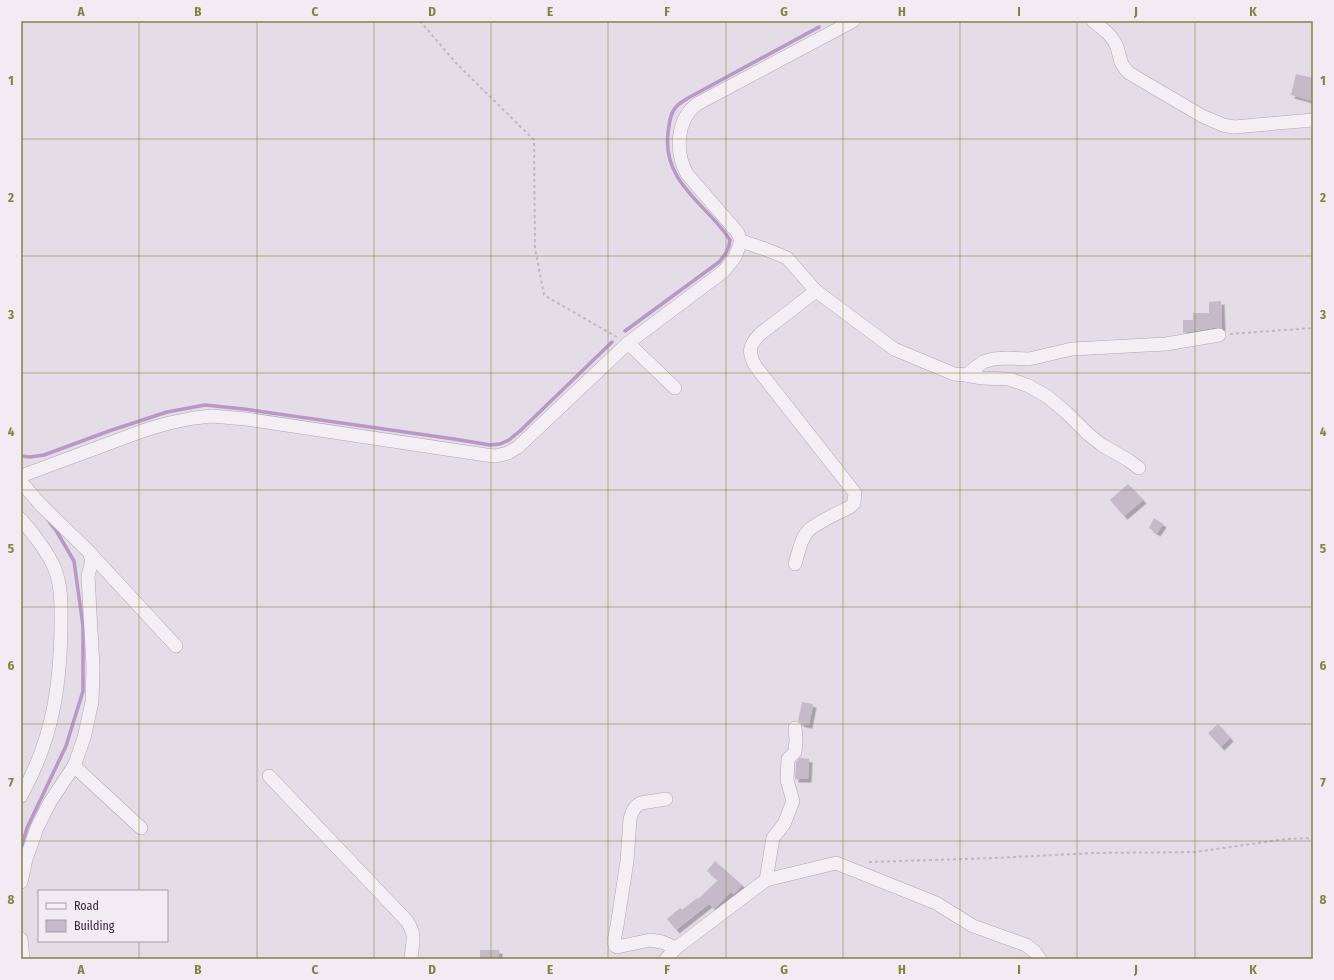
<svg xmlns="http://www.w3.org/2000/svg" width="1334" height="980" viewBox="0 0 1334 980" font-family="'Fira Sans Condensed',sans-serif">
<style>
.lines{fill:none;stroke-linecap:round;stroke-linejoin:round}
.stream{stroke:#b997c6;stroke-width:3.5}
.building{fill:#c6b9c9;filter:url(#shadow)}
.minor-casing{stroke:#b1a5b3;stroke-width:14}
.path{stroke:#c0b7c1;stroke-width:2;stroke-dasharray:3 3;stroke-linecap:butt}
.minor{stroke:#f4eff5;stroke-width:13}
.grid{fill:none;stroke:#85813f;stroke-width:1;stroke-opacity:0.55}
.neatline{fill:none;stroke:#85813f;stroke-width:1.5}
.grid-label{font-size:13px;text-anchor:middle;font-weight:bold;fill:#85813f}
</style>
<defs>
<filter id="shadow"><feDropShadow dx="3.5" dy="3.5" stdDeviation="0" flood-color="#0004"/></filter>
</defs>
<rect width="100%" height="100%" fill="#e4dce6"/>
<g class="lines">
<g class="stream">
<path d="M625,331l94,-69c6,-7 10,-12 11,-22 -22,-35 -68,-57 -62,-107 1,-8 2,-20 8,-26 3,-4 8,-6 12,-9l131,-71"/>
<path d="M21,456l9,1 14,-2 65,-24 58,-19 38,-7 39,4 210,30 36,6 10,-1 9,-4 11,-9 92,-89"/>
<path d="M21,848l6,-20 39,-82 17,-55v-65l-9,-65 -17,-29 -9,-12"/>
</g>
</g>
<g class="building">
<path d="M1296,74l17,4v23l-22,-6z"/>
<path d="M1221,301l1,27 -4,-1 -35,6v-13h10v-7h16v-11z"/>
<path d="M1128,484l15,16 -19,16 -14,-16z"/>
<path d="M1154,518l9,6 -6,9 -8,-5z"/>
<path d="M802,702l11,2 -4,21 -7,-1 -4,-3z"/>
<path d="M1218,724l12,14 -9,9 -13,-14z"/>
<path d="M800,758l9,1 -1,20h-13l1,-17z"/>
<path d="M715,861l27,24 -8,9 -3,-2 -17,17 -5,-5 -33,26 -9,-11 13,-11 2,2 15,-12 1,1 20,-19 -11,-9z"/>
<rect x="480" y="950" width="19" height="9"/>
</g>
<g class="lines">
<g class="minor-casing">
<g id="minor">
<path d="M1093,21c9,7 20,15 24,26 4,13 2,16 12,26l73,43 21,9 11,2 79,-7"/>
<path d="M741,241l24,8 22,9 29,33 78,58 60,25 12,1 17,-13 10,-3 14,-1 22,1 43,-10 94,-5 53,-9"/>
<path d="M628,343l47,45"/>
<path d="M966,375l16,3 27,1 20,7 19,11 19,16 21,21 14,11 26,15 11,8"/>
<path d="M21,476l124,-46 24,-7 25,-5 18,-2 34,3 240,36 10,1 12,-3 10,-6 110,-104 96,-72 11,-14 6,-16 -3,-8 -51,-59c-12,-22 -11,-54 10,-70l156,-83"/>
<path d="M21,482l19,22 43,42 6,6 3,9 -4,15 5,91 -1,35 -8,36 -10,28 -24,36 -13,26 -11,31 -5,23"/>
<path d="M21,519c12,15 25,30 33,48 8,18 7,40 7,60 -1,63 -9,113 -40,169"/>
<path d="M89,552l87,94"/>
<path d="M795,564c3,-10 5,-23 12,-32 8,-9 31,-19 43,-25l4,-4 1,-10 -99,-126c-8,-14 -8,-21 4,-33l56,-43"/>
<path d="M74,766l67,62"/>
<path d="M269,776l138,145c10,16 5,21 4,38"/>
<path d="M666,799l-25,4c-7,3 -9,9 -11,16l-3,42 -10,65 -3,15 1,5 2,1 33,-7 12,2 14,6"/>
<path d="M766,880l7,-42 11,-14 9,-23 -6,-21 1,-21 7,-7 1,-12 -1,-12"/>
<path d="M21,939l2,20"/>
<path d="M666,959l10,-11 90,-68 70,-17 100,40 37,23 53,19 9,7 5,7"/>
</g>
</g>
<g class="path">
<path d="M420,21l37,43 77,76 1,108 9,47 73,42"/>
<path d="M1230,334l83,-6"/>
<path d="M869,862l125,-4 101,-5 100,-1 91,-13 27,-1"/>
</g>
<use href="#minor" class="minor"/>
</g>
<path class="grid" d="M139,21v870M257,21v938M374,21v938M491,21v938M608,21v938M726,21v938M843,21v938M960,21v938M1077,21v938M1195,21v938M21,139h1292M21,256h1292M21,373h1292M21,490h1292M21,607h1292M21,724h1292M21,841h1292M139,941v18"/>
<rect width="1334" height="980" fill="none" stroke="#f2ebf4" stroke-width="44"/>
<rect x="38" y="890" width="130" height="52" fill="#f2ebf4" stroke="#a89caa"/>
<rect x="46" y="903" width="20" height="6" fill="#f4eff5" stroke="#a89caa"/>
<text x="74" y="910" font-size="12" fill="#39263c">Road</text>
<rect x="46" y="920" width="20" height="12" fill="#c6b9c9" stroke="#a89caa"/>
<text x="74" y="930" font-size="12" fill="#39263c">Building</text>
<rect x="22" y="22" width="1290" height="936" class="neatline"/>
<g class="grid-label">
<text x="81" y="16">A</text>
<text x="198" y="16">B</text>
<text x="315" y="16">C</text>
<text x="432" y="16">D</text>
<text x="550" y="16">E</text>
<text x="667" y="16">F</text>
<text x="784" y="16">G</text>
<text x="902" y="16">H</text>
<text x="1019" y="16">I</text>
<text x="1136" y="16">J</text>
<text x="1253" y="16">K</text>
<text x="11" y="85">1</text>
<text x="1323" y="85">1</text>
<text x="11" y="202">2</text>
<text x="1323" y="202">2</text>
<text x="11" y="319">3</text>
<text x="1323" y="319">3</text>
<text x="11" y="436">4</text>
<text x="1323" y="436">4</text>
<text x="11" y="553">5</text>
<text x="1323" y="553">5</text>
<text x="11" y="670">6</text>
<text x="1323" y="670">6</text>
<text x="11" y="787">7</text>
<text x="1323" y="787">7</text>
<text x="11" y="904">8</text>
<text x="1323" y="904">8</text>
<text x="81" y="974">A</text>
<text x="198" y="974">B</text>
<text x="315" y="974">C</text>
<text x="432" y="974">D</text>
<text x="550" y="974">E</text>
<text x="667" y="974">F</text>
<text x="784" y="974">G</text>
<text x="902" y="974">H</text>
<text x="1019" y="974">I</text>
<text x="1136" y="974">J</text>
<text x="1253" y="974">K</text>
</g>
</svg>
